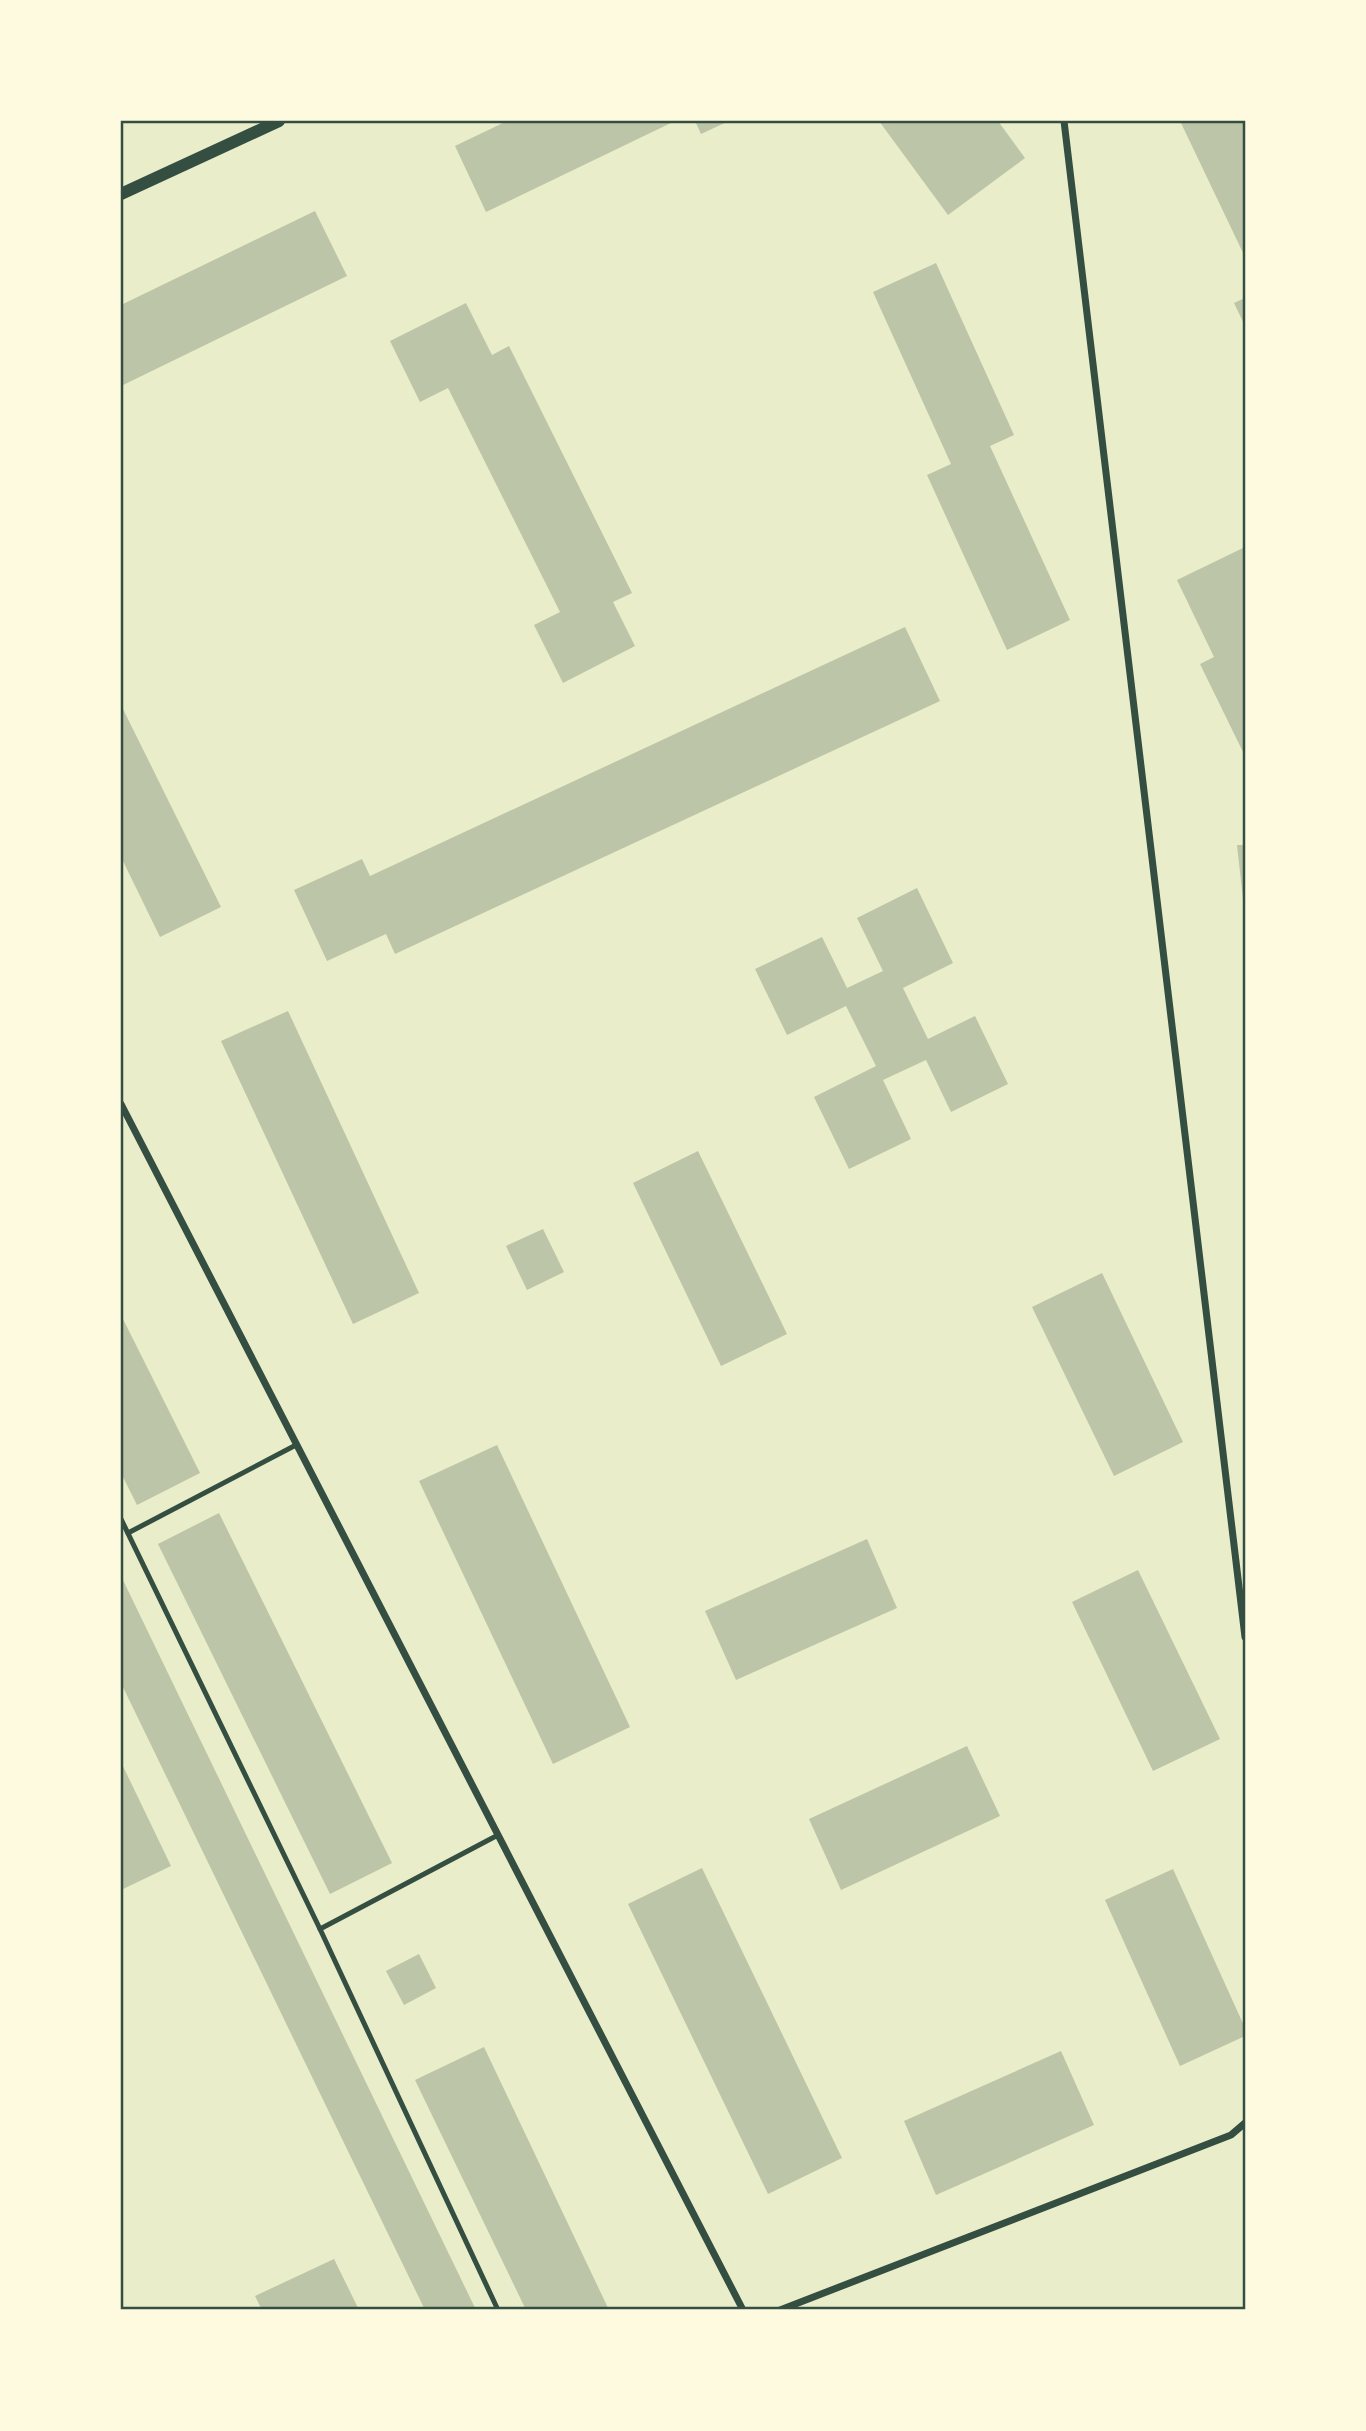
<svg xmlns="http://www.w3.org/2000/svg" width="1366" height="2431" viewBox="0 0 1366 2431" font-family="Rubik,sans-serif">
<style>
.building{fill:#bcc5a7}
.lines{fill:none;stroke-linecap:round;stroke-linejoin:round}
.service{stroke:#344e41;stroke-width:5}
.minor{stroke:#344e41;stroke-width:7}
.tertiary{stroke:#344e41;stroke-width:12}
.neatline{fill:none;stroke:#344e41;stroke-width:2.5}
</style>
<rect width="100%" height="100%" fill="#e9edc9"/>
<g class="building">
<path d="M507,121h168l-189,91 -31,-66z"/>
<path d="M695,121h34l-28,13z"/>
<path d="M879,121h119l27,37 -77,57z"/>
<path d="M1187,121h58v136l-64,-134z"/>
<path d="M315,211l32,65 -226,110v-81z"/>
<path d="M936,263l78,172 -24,11 80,174 -63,30 -80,-175 24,-11 -78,-172z"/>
<path d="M1245,298v28l-11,-23z"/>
<path d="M466,303l26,52 17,-9 123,247 -19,9 22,44 -72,37 -29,-58 26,-13 -112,-224 -28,14 -30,-61z"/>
<path d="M1245,547v209l-45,-92 14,-7 -37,-77z"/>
<path d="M905,627l35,74 -545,253 -9,-20 -59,27 -33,-71 68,-31 8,17z"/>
<path d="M121,705l100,202 -61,30 -39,-80z"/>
<path d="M1237,845h8v54h-2z"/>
<path d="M917,888l36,75 -50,25 25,51 47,-23 33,68 -57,28 -25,-52 -43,20 28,59 -62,30 -35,-72 62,-31 -30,-60 -59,29 -32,-66 67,-32 25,51 36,-17 -26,-53z"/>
<path d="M288,1011l131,282 -66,31 -132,-283z"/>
<path d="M698,1151l89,183 -66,32 -88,-183z"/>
<path d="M543,1229l21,43 -37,18 -21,-44z"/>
<path d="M1102,1273l81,169 -69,34 -82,-169z"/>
<path d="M121,1315l79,158 -63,32 -16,-32z"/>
<path d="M497,1445l133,282 -77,37 -134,-283z"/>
<path d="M219,1513l173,350 -62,31 -172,-350z"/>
<path d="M867,1539l30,69 -161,72 -31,-69z"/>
<path d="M1138,1570l82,169 -67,32 -81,-169z"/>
<path d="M121,1576l355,734h-51l-304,-627z"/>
<path d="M967,1746l33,70 -159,74 -32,-71z"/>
<path d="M121,1762l50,104 -50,24z"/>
<path d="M702,1868l140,290 -74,36 -140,-290z"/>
<path d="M1173,1869l72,159v8l-65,30 -75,-166z"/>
<path d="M419,1954l17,34 -32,17 -18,-34z"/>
<path d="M484,2047l125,263h-83l-111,-230z"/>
<path d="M1061,2051l33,74 -158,70 -32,-74z"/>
<path d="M334,2259l25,51h-97l-7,-14z"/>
</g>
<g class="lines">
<g class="service">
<path d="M121,1519l199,410 178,381"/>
<path d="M128,1533l168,-88"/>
<path d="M320,1929l178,-94"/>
</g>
<g class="minor">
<path d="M1064,121l181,1516"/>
<path d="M121,1104l622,1206"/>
<path d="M780,2310l451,-175 14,-12"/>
</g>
<path class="tertiary" d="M121,194l158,-73"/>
</g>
<rect width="1366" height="2431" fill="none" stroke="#fefae0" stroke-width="245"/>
<rect x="122" y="122" width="1122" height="2186" class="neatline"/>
</svg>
